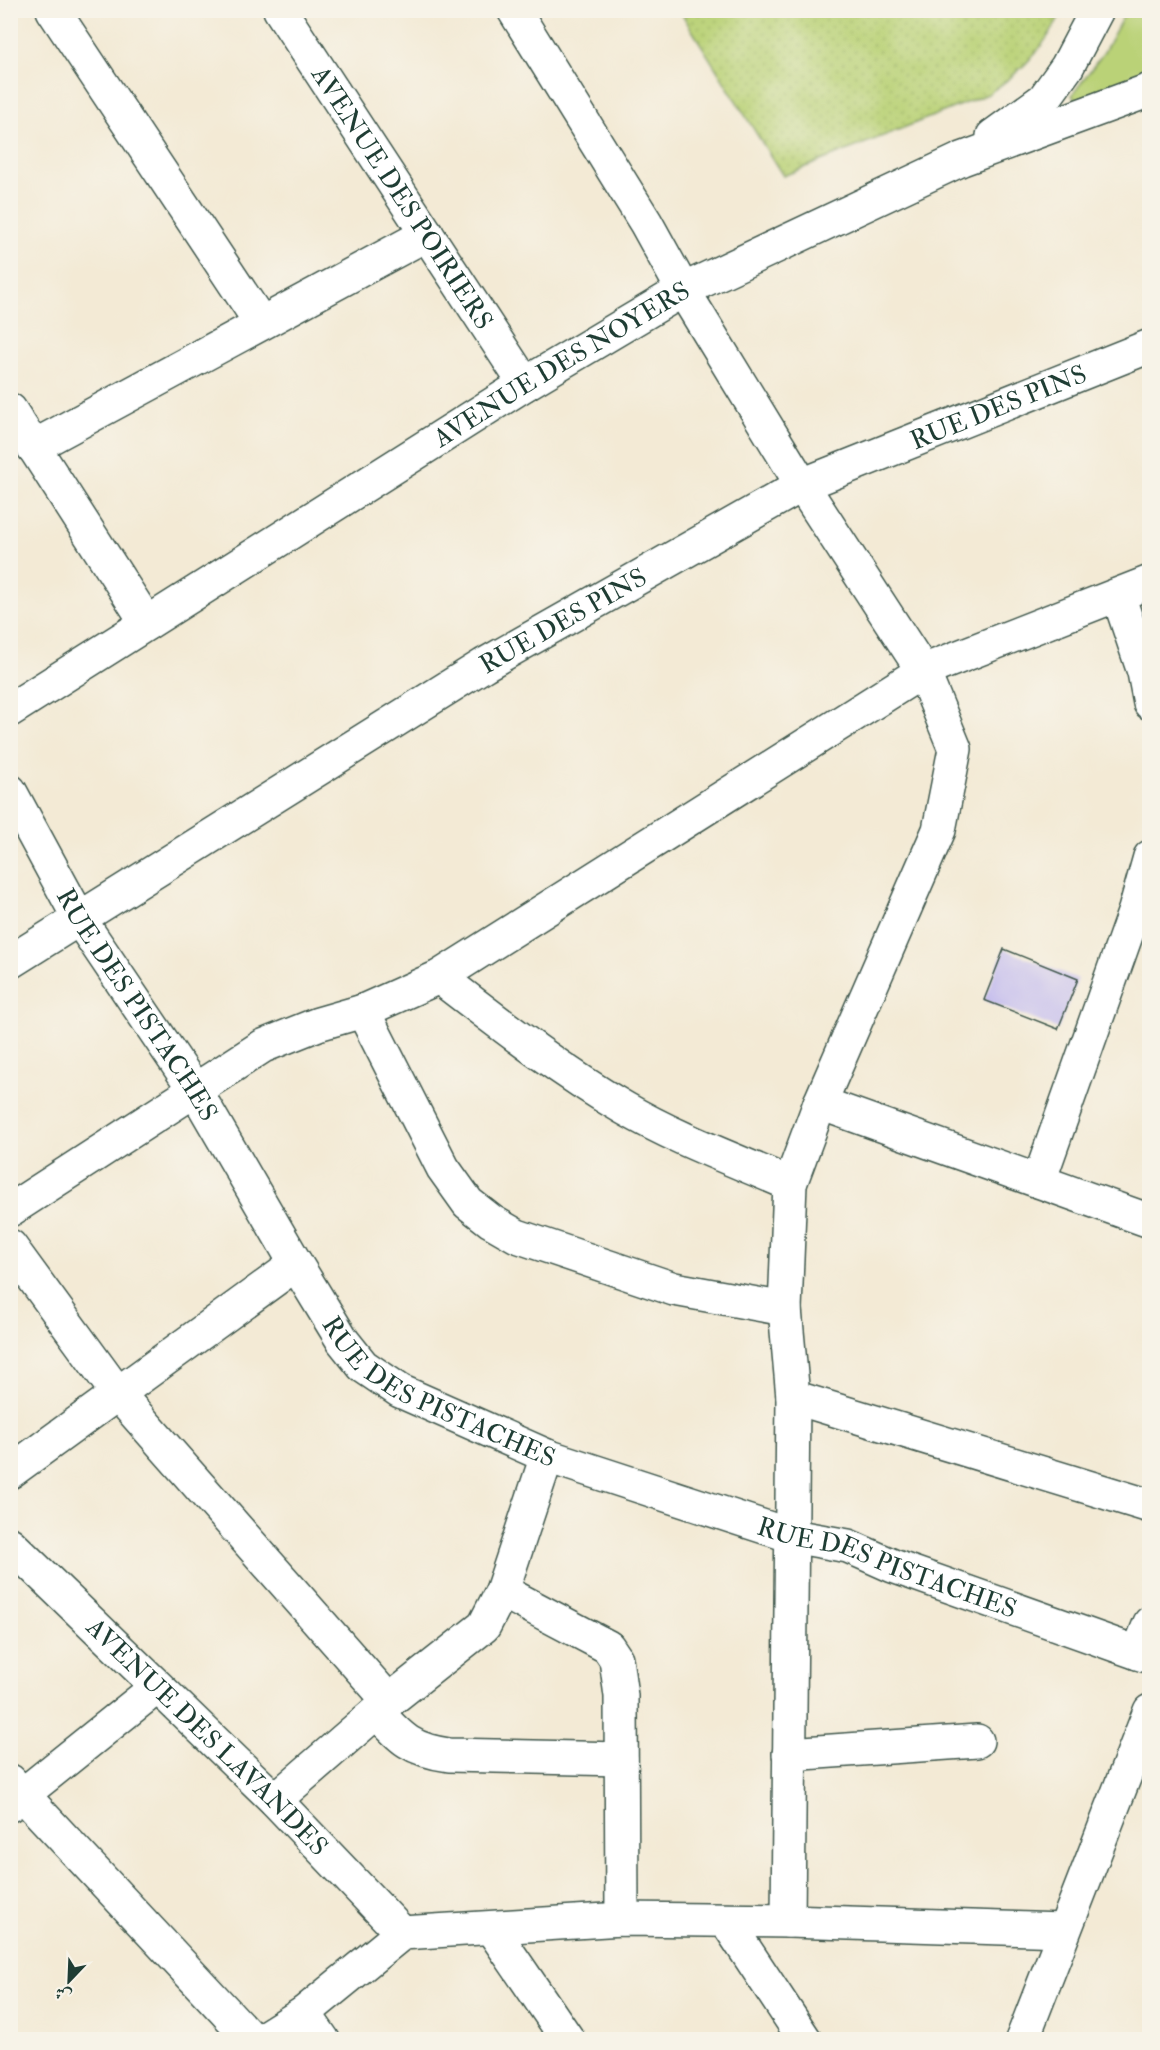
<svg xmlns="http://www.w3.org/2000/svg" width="1160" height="2050" viewBox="0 0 1160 2050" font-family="'IM FELL Double Pica',Amiri,serif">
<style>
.green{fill:#bad277;stroke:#6c8856;stroke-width:1.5}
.garden{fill:url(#garden-dots);stroke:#6c8856;stroke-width:1.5}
.building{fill:#bfb7ee}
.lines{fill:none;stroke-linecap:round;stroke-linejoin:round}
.street-casing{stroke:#3f574c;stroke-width:36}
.street{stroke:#fff;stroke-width:33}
.labels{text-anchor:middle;stroke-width:4.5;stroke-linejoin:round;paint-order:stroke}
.street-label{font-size:26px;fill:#1f3d34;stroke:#f7f3e8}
</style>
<defs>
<pattern id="garden-dots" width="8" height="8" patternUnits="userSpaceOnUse" patternTransform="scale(1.5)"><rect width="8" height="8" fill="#bad277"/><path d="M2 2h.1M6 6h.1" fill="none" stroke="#9fb568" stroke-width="1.8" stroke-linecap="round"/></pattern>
</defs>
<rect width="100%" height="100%" fill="#f7f3e8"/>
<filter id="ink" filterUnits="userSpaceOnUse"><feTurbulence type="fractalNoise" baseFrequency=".0167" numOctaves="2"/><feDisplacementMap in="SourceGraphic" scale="12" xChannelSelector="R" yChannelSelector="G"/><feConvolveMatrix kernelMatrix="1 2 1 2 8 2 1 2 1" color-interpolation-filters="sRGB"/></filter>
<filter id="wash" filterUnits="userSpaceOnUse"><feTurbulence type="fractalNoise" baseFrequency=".008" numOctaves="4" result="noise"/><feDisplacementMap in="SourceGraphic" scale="24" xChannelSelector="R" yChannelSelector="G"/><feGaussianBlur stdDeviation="1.35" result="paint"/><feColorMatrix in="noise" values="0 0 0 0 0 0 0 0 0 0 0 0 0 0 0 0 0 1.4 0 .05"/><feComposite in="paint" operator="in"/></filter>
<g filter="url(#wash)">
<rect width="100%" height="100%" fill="#f3ead5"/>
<path class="green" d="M1126,11h23v63l-71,30 -6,-9 32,-43z"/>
<path class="garden" d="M680,11h382c-17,37 -41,61 -74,83l-205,82z"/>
<g id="blocks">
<path class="building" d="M1004,949l74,30 -20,50 -74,-29z"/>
</g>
</g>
<g filter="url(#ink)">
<use href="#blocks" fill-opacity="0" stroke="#3f574c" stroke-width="1.5"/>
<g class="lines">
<g class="street-casing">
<g id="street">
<path d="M53,10l208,313"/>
<path id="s1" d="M280,10l245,374"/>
<path d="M514,10l132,213 37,67 119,195 121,186 32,78 -16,81 -119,273 -30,81 -5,125 8,88 -5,524"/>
<path d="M993,136l51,-37 23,-32 30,-57"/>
<path d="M10,410l137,213"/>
<path d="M33,447l394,-213"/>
<path d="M1118,595l26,77 6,31"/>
<path id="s2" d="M10,710l515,-326 158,-94 279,-131 188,-69"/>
<path id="s3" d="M10,791l70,129 115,170 101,174 47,77 20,25 37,25 147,65 245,80 56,10 45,20 245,87"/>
<path id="s4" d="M10,962l474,-297 318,-180 348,-139"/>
<path d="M439,977c60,46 120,93 185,131 53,31 111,52 166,76"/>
<path d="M363,1011l80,157 25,35 23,18 26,15 157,53 111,20"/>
<path d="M820,1103l330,118"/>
<path d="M1039,1181l96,-271 15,-53"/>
<path d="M10,1210l253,-164 55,-22 45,-13 76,-34 484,-306 227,-89"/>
<path d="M10,1246l108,148 271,307"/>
<path d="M793,1397l357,109"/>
<path d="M10,1472l286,-208"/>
<path id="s5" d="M10,1544l265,256 127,133"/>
<path d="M502,1591l106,56 8,12 5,37 1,223"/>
<path d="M1150,1623l-12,30 12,4"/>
<path d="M377,1712c24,27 35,38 72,43l172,4"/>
<path d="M789,1754l188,-13"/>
<path d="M10,1781l242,259"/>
<path d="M275,1800l114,-99 95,-75 18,-35 45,-135"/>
<path d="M10,1805l147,-118"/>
<path d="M727,1922l78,118"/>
<path d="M492,1929l76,111"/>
<path d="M402,1933l220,-14 166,2 275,9"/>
<path d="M304,2013l19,27"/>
<path d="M261,2040l43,-27 98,-80"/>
<path d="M1022,2040l128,-329"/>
</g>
</g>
<use href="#street" class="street"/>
</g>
</g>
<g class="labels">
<g class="street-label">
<text dy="9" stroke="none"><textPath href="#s1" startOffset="224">AVENUE DES POIRIERS</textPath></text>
<text dy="9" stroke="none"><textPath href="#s2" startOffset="651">AVENUE DES NOYERS</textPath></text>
<text dy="9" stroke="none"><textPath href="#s4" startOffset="1136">RUE DES PINS</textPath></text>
<text dy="9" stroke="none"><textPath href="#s4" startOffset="650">RUE DES PINS</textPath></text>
<text dy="9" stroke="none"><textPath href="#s3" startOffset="249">RUE DES PISTACHES</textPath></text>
<text dy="9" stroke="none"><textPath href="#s3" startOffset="753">RUE DES PISTACHES</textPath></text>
<text dy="9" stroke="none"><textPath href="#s3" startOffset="1239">RUE DES PISTACHES</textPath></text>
<text dy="9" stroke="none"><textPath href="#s5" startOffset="276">AVENUE DES LAVANDES</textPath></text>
</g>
</g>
<rect width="1160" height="2050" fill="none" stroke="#f7f3e8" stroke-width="36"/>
<g transform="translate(69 1981) rotate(203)" stroke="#f7f3e8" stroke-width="4.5" paint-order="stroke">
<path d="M0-4.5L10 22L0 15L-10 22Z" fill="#1f3d34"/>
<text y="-9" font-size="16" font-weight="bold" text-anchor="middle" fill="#1f3d34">ش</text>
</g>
</svg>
